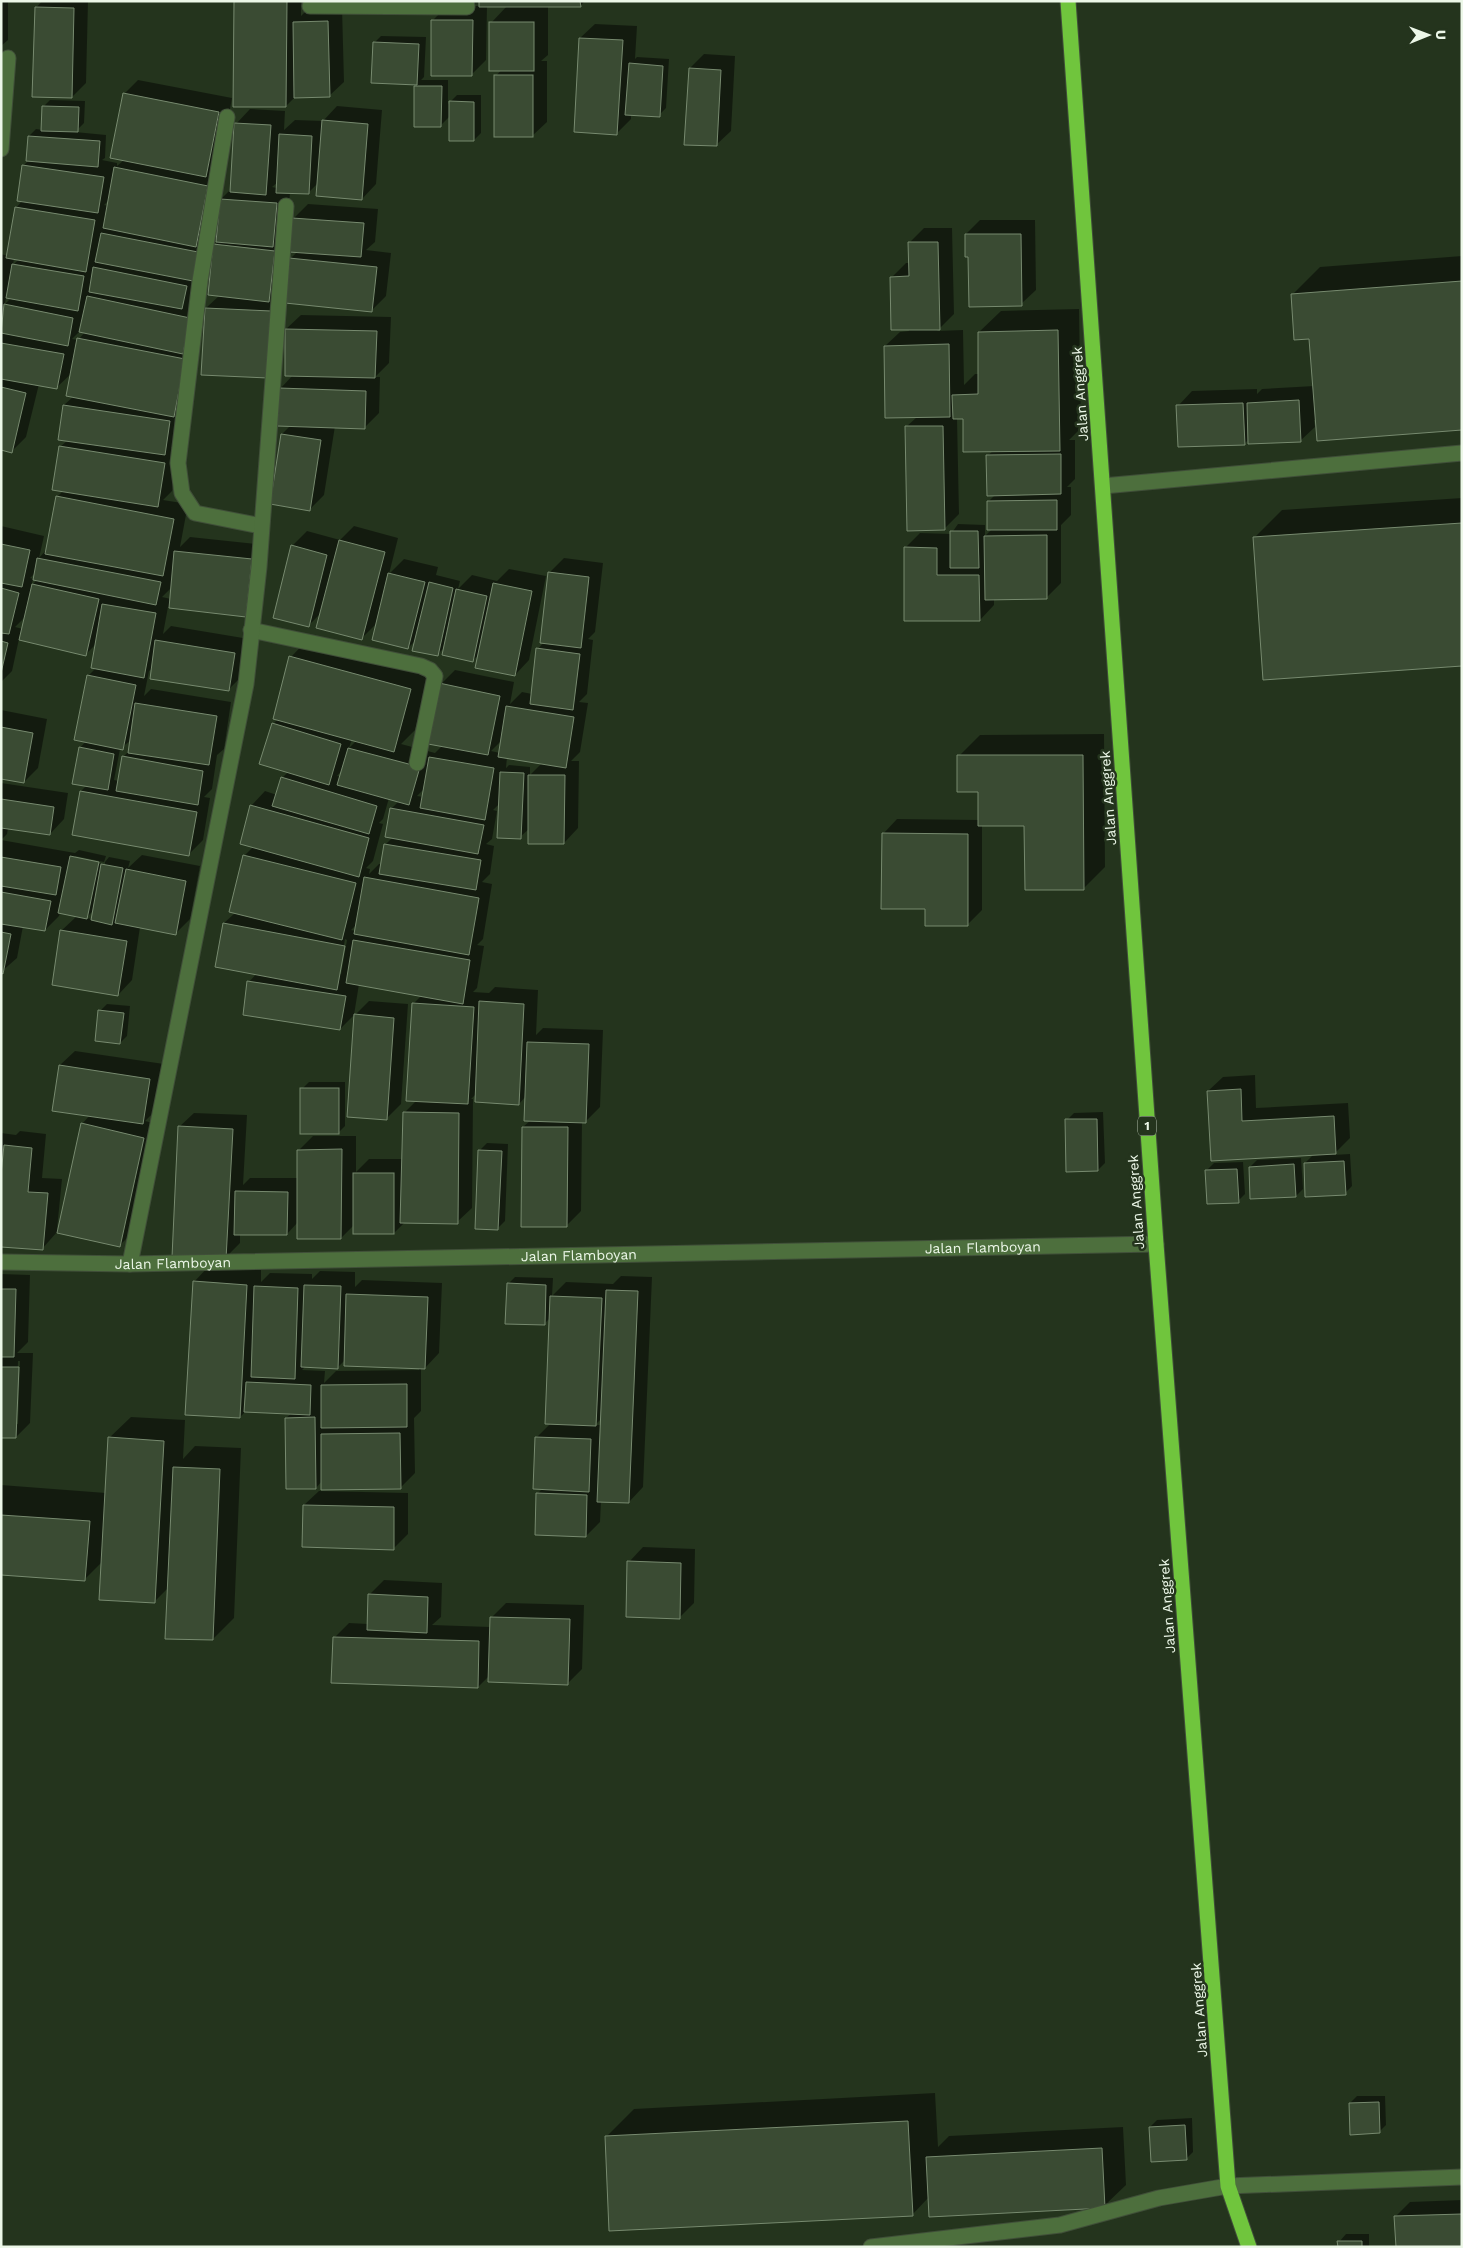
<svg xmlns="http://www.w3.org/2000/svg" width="1463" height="2248" viewBox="0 0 1463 2248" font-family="'Work Sans',sans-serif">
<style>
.shadow{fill:#0007;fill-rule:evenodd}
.building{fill:#3a4b33;stroke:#778a6f}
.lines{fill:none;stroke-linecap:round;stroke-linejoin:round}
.minor-casing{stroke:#404f39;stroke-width:17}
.highway-casing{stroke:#404f39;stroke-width:17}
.minor{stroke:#4d6f3d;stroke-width:15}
.highway{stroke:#70c53d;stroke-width:15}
.labels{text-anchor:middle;stroke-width:5;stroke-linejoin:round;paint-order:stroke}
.shield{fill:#24341d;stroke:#b0bcab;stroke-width:1}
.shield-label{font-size:12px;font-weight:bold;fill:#ecf7e8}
.street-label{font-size:14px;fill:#ecf7e8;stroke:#24341d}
</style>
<rect width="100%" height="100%" fill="#24341d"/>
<g class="shadow">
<path d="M1,1h7v39l-7,6z"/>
<path d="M42,1h46l-2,82 -14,14 -36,-89z"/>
<path d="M235,1h66v15l8,-8 33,-1 2,75 -15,14 -34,1 -9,9z"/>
<path d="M481,1h104l-5,5h-32v49l-7,6h6v61l-15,14 -36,-60 6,-7 -11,-46 16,-17h-20l-1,54 -14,14 -39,-54 14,-14h34z"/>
<path d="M595,24l42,2 -2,33 2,-2 32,2 -3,49 -7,7 -28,-1v5l-15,15 -36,-96z"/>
<path d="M381,36l45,1 -2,40 -3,3h27v24l9,-9h24v38l-7,7 -24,-24 -9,9 -26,-38 3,-3 -46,-2 2,-39z"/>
<path d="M704,54l31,2 -4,75 -15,14 -26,-77z"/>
<path d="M138,80l94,18 -36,196 -6,6 14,3 -25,137 -8,8 7,1 -6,42 -9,9 25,4 -8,43 10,-10 76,8 -20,70 -78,-8 -5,27 8,-8 78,13 -6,36 -15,15 -75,-22 -4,3 -5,25 7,-7 80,13 -7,47 -7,6 -5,34 -8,8 6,1 -7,42 -15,15 -114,-21 7,-43 6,-6 -7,-37 6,-7 2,-65 8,-8 1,-25 -11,11 -67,-15 -7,32 -11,11v-156l43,10 -5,22 8,-9 10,-52 6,-6 -3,-44 8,-7 -4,-35 10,-9 -2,-23 -16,15 -17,-4 -13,53 -14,14 -11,-2v-195l7,2 8,-48 6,-7 1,-35 6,-6v-24l7,-7 7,1v-23l7,-7 35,1 -1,22 -9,9 31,3 -1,23 -3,2 15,3v3l7,-6v-66zM109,200l-1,6 -4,-1zM14,258l5,1 -6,6zM6,297l5,1 -6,6zM80,331l5,1 -7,8 -6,-1zM36,572l-2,7 -4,-1zM33,579l4,1 -6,6zM172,587l-1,12 -9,-2zM26,616l-3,13 -8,-2zM131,740l-1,10 -7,7 -4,24 -5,-1 6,-31z"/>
<path d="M337,106l45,4 -6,74 -14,15 -44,-16 -10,10 -18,-1 -7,94 8,-28 7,-7 -5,-32 15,-15 70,5 -3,33 -9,8 25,3 -5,43 -14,14 -87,-8 -3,60 -76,-54 14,-13 -5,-50 4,-5 2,-41 10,-10 5,-65 14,-15 35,2 -1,19 11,-10 28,1zM278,182l-1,6 -5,-1z"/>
<path d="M980,220h55l1,70 -15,14 -51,-48 -4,-22z"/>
<path d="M924,228h28l2,86 -17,17 26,-1 1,55 11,-11h4v-42l22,-21 78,-2 2,119 -12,12h6v39l-8,8h4v28l-10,10v58l-14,14 -53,1v7l-14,15 -75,-72 15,-15 31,1 7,-10 27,1v11l7,-7 -4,-27 8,-8 -9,-38 6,-5 -29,-33h-7l2,96 -14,14 -39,-101 11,-10 -32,-71 15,-14 9,-1 -17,-54 14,-14h4l-1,-20z"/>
<path d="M1462,256v173l-148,-9 1,7 -15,14 -51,-2 -5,5 -66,-38 14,-15 65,-2v5l5,-5 52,-3 -4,-48 -18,-43 28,-28z"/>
<path d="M301,315l90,2 -2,46 -14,14h5l-1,36 -15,15 -29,-2 -11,69 -14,14 -28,-75 9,-9 -11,-36 13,-14 -7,-46z"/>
<path d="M1462,498v167l-208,-127 28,-28z"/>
<path d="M354,526l44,12 -9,36 15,-15 34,8 -2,8 24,6 -2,8 14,-14 25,6 12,-12 37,7 -17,84 -14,15 -35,-21 -7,6 -28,-13 -8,8 -21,-15 -8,8 -30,-26 -17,17 -40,-26 -12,12 -17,-79 15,-15 33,9z"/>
<path d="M564,558l39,5 -8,69 -7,7 5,1 -6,54 -8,8 9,1 -8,49 -9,9h8l-1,67 -14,15 -35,-14 -9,8 -21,-33 -6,6 4,1 -5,28 -6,5 8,2 -4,28 -8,8 10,2 -9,55 -6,6 7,1 -7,42 -4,4 16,1 6,-6 43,3 -2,45 7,-7 60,2 -3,77 -14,14h-4l-1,90 -15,15 -43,-99 8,-7 -5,-24 -7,8 -43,-10 -5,5h2l-1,109 -15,14 -51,-1 -12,12 -39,-9 -14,14 -43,-16 -11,12h-47v9l-15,15 -46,-131 15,-14 53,2 -4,70 7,-7h49v-28l14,-14h43v36l13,-13h34l1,-46 13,-13 -4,-96 9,-9 -63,-11 -5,31 -14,14 -91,-47 8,-9 -33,-50 11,-10 9,-57 9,-9 -2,-41 14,-15 12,4 5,-17 6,-6 -15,-48 5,-5 13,-62 21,-22 120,33 -17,62 -14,14 34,9 8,-8 -2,-61 14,-14 59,12 -4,22 12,-12 10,2 6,-45 6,-7 5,-69zM352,739l4,2 -7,7zM502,740l-2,13 -9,-2zM507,757l35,6 -12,12v-8l-21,-2 -3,3zM343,769l-2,8 -4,-1zM425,788l-1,9 -7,-1zM389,798l10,3 -7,7 -6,28 7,1 -8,8 -3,19h-3l-10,10 1,-5 -4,-1 7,-7 10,-37 -4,-1 4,-4zM357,924l-1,7 -5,-1zM345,939l2,1 -6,34h-2z"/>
<path d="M1,710l46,9 -9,49 -14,14 -23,-4z"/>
<path d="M1104,734l1,133 -22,22 -58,-64h-43v85l-15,15 -41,-17 -43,-74 14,-15 83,1v-29l-21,-35 21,-21z"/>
<path d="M1,783l67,10 -4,26 -14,15 -42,-6 -1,6 -6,6z"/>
<path d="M1,840l74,13 4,-3 27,6 -2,6 -29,-6v2l30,7v-3l4,-5 21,4 -2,7 14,-13 58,11 -10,53 -15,15 -35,-7 -8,53 -14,15 -57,-64 16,-15 -17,-4 -1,4 -14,14 -22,-4 -6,32 -16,14zM94,910l-2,9 -6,-1z"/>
<path d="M369,1001l39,3 -7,100 -15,15 -31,-104z"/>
<path d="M107,1004l23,2 -3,30 -7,7 -20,-32z"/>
<path d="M75,1051l89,13 -7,45 -12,12 12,3 -23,107 -15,15 -62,-14 -15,17 -41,-65v-51l15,2 4,-4 26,3 -4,44 20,1 -5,50 2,1 23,-106 8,-9 -36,-5 6,-45z"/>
<path d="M1255,1075l1,33 92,-5 2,35 -17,17 17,-1 2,32 -7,7 -40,-30 9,-9 -102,6 -4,-69 15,-14z"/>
<path d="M309,1082h36v44l-7,7 -36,-44z"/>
<path d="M1103,1112l2,51 -7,7 -31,-50 7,-7z"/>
<path d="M487,1143l21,1 -3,77 -7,7 -18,-78z"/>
<path d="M1301,1158l2,31 -7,7 -46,-29 7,-7z"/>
<path d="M1243,1162l2,32 -7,7 -31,-31 7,-7z"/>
<path d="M208,1267l53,3v12l9,-9 42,1v5l8,-8 35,1v15l7,-7 80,3 -3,70 -14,15h-4v43l-7,7 1,55 -15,15 -78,-7 -6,7 -30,-70 6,-5 -46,-2 -6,6 -46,-135zM345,1360l74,8v2l-83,1 -12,12 1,-12 -23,-1 4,-4 32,1z"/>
<path d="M1,1274l29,1 -2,67 -11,11h16l-3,70 -14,14h-15zM18,1361h2l-2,63h-2z"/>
<path d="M621,1276l31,1 -9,210 -14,15 -28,-1 -1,21 -14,14 -49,-42 6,-6 -7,-50 15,-15v-106l-7,7 -36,-40 7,-7 38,1 -1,18 14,-14 47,2zM602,1418l-1,7h-6z"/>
<path d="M131,1417l54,3 -2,39 12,-13 46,2 -7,170 -21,21 -44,-52 -14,14 -53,-39 -18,18 -83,-6v-89l105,8 3,-55z"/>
<path d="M319,1491l89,2v41l-15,15 -89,-44z"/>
<path d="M643,1547l52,2 -1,54 -14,14 -51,-55z"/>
<path d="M384,1580l58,3 -1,34 -9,8 59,2v-9l15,-15 78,2 -2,64 -14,14 -78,-8 -12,12 -144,-49 15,-15 19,1 1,-29z"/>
<path d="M935,2093l3,54 11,-11 174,-9 3,58 -22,21 -175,-9 -17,18 -306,-78 28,-28z"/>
<path d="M1357,2096h28l1,29 -7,7 -29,-29z"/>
<path d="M1192,2118l1,34 -7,7 -36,-32 7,-7z"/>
<path d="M1462,2200v47l-66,-31 14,-14z"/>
<path d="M1346,2234h23v13h-30v-5z"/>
</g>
<g class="building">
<path d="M234,1h53l-1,106h-53z"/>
<path d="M479,1h101l1,6h-102z"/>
<path d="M35,7l39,1 -2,90 -40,-1z"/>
<path d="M431,20h42l-1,56h-41z"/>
<path d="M328,21l2,76 -36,1 -1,-76z"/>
<rect x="489" y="22" width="45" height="49"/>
<path d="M579,38l44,2 -6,95 -43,-3z"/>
<path d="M373,42l46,2 -2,41 -46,-2z"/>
<path d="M629,63l34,3 -3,51 -35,-2z"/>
<path d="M689,68l32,2 -4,76 -33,-1z"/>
<rect x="494" y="75" width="39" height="62"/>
<path d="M414,86h28l-1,41h-27z"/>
<path d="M123,93l96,19 -13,65 -96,-19z"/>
<path d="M449,101l25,1v39h-25z"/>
<path d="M42,106l37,1 -1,25 -37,-1z"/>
<path d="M322,120l46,4 -6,76 -46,-4z"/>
<path d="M234,123l37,2 -5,70 -36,-3z"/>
<path d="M279,134l33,2 -3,58 -33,-1z"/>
<path d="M28,136l72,5 -2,26 -72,-6z"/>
<path d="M22,165l82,12 -6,36 -81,-12z"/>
<path d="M114,167l94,19 -12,61 -93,-19z"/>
<path d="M220,199l57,4 -4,44 -57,-5z"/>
<path d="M15,207l80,13 -9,52 -80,-14z"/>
<path d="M292,218l72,5 -3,34 -72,-5z"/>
<path d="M101,233l97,19 -5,29 -98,-19z"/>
<path d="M965,234h56l1,72 -53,1 -1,-50h-3z"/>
<path d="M908,242h30l2,88h-49l-1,-53 19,-1z"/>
<path d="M213,244l62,7 -6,51 -61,-7z"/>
<path d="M289,258l88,9 -5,45 -87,-9z"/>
<path d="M12,264l72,12 -6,35 -72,-13z"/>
<path d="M93,267l94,19 -5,23 -93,-17z"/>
<path d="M1462,281v149l-145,11 -8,-102 -15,1 -3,-46z"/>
<path d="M87,296l103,22 -7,36 -104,-22z"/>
<path d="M4,304l69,14 -5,28 -67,-13z"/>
<path d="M205,308l66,3 -3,67 -67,-3z"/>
<path d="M285,329l92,2 -2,47 -90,-2z"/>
<path d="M1058,330l2,121 -97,1v-33h-10l-1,-24 26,-1v-62z"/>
<path d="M77,338l108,21 -11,58 -108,-21z"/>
<path d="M1,343l63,11 -7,35 -56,-10z"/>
<path d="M949,344l1,73 -65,1 -1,-72z"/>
<path d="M1,387l25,6 -14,60 -11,-3z"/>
<path d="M279,388l87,3 -1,38 -88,-3z"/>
<path d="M1299,400l2,42 -53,2 -1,-41z"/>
<path d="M1243,403l2,42 -67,2 -2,-42z"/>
<path d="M63,405l107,16 -5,34 -107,-15z"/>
<path d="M905,426h38l2,104 -38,1z"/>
<path d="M281,434l40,6 -11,71 -40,-7z"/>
<path d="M59,446l106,17 -7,44 -106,-17z"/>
<path d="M1061,454v40l-74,2 -1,-41z"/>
<path d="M56,496l118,23 -11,57 -118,-22z"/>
<path d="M1057,500v30h-70v-29z"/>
<path d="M1462,523v143l-199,14 -10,-143z"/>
<path d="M950,531h28l1,37h-29z"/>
<path d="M1047,535v64l-62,1 -1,-64z"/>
<path d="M339,540l46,12 -23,88 -46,-12z"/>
<path d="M1,544l29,6 -8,37 -21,-4z"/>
<path d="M291,545l36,10 -18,72 -36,-9z"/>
<path d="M904,547l33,1v27h42l1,46h-76z"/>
<path d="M174,551l78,8 -6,58 -77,-9z"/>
<path d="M37,558l124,24 -5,23 -123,-25z"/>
<path d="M548,572l41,5 -8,71 -41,-5z"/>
<path d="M388,573l37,9 -17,67 -36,-9z"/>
<path d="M429,582l24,6 -15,68 -26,-5z"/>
<path d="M493,583l39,8 -17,85 -40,-8z"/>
<path d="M32,584l67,15 -13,57 -67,-16z"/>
<path d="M1,588l18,5 -10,41 -8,-1z"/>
<path d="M456,589l31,7 -14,66 -31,-7z"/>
<path d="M102,604l54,9 -12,65 -53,-10z"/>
<path d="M155,640l80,13 -6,38 -79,-12z"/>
<path d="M1,641l7,2 -7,30z"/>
<path d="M536,648l44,6 -7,56 -43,-6z"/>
<path d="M289,656l122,33 -17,63 -121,-33z"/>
<path d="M87,675l49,10 -13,65 -49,-10z"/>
<path d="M439,683l61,13 -12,59 -60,-11z"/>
<path d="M135,703l82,13 -8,49 -81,-12z"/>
<path d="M506,706l68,11 -8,51 -68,-11z"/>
<path d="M272,723l69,21 -12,41 -70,-21z"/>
<path d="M1,727l32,6 -9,50 -23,-4z"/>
<path d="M79,747l35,7 -6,36 -36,-6z"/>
<path d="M348,748l72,19 -11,38 -72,-20z"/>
<path d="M957,755h126l1,135h-59l-1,-64h-46v-34h-21z"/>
<path d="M122,756l81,15 -5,34 -82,-14z"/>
<path d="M429,757l65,11 -9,52 -65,-12z"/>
<path d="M500,772l24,1 -3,66 -24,-1z"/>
<path d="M528,775h37l-1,69h-36z"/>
<path d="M281,777l96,29 -8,28 -97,-28z"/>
<path d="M80,791l117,21 -8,44 -117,-21z"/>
<path d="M1,799l53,8 -4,28 -49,-7z"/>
<path d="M250,805l119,33 -10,39 -119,-33z"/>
<path d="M390,808l94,17 -6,29 -93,-17z"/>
<path d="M882,833l86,1v92h-43v-17h-44z"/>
<path d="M384,844l97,16 -5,30 -97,-16z"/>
<path d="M243,855l113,28 -14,57 -113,-28z"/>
<path d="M70,856l29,6 -12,57 -29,-6z"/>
<path d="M1,857l60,10 -5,28 -55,-9z"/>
<path d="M101,864l22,4 -11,57 -21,-5z"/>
<path d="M126,869l60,12 -10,54 -61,-12z"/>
<path d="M364,877l115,21 -10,57 -115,-21z"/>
<path d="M1,892l50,9 -6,30 -44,-7z"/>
<path d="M223,923l122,23 -8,44 -122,-23z"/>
<path d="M60,930l67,11 -9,55 -66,-11z"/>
<path d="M1,932l10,2 -8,40 -2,-1z"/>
<path d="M353,940l117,20 -7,44 -117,-21z"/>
<path d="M247,981l99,15 -6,34 -97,-15z"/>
<path d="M479,1001l45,3 -5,101 -44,-3z"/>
<path d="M412,1003l62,4 -6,97 -62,-3z"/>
<path d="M98,1010l26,3 -4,31 -25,-3z"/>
<path d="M354,1014l40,4 -7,102 -40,-3z"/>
<path d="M527,1042l62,2 -3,79 -62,-2z"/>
<path d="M59,1065l91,14 -7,45 -91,-13z"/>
<rect x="300" y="1088" width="39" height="46"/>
<path d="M1241,1089l1,32 92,-5 2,38 -125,7 -4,-70z"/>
<path d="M403,1112l56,1 -1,111 -58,-1z"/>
<path d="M1065,1119h32l1,52 -32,1z"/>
<path d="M81,1123l63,15 -24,109 -63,-14z"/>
<path d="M178,1126l55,3 -7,130 -54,-2z"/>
<path d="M522,1127h46l-1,100h-46z"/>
<path d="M4,1145l28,3 -4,44 20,1 -5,57 -42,-3v-73z"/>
<path d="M342,1149l-1,90h-44v-89z"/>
<path d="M478,1150l24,1 -4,79 -23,-1z"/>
<path d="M1344,1161l2,34 -41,2 -1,-34z"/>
<path d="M1294,1164l2,33 -46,2 -1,-32z"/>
<path d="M1237,1169l2,34 -32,1 -2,-34z"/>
<rect x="353" y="1173" width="41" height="61"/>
<path d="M235,1191l53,1 -1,43h-53z"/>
<path d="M193,1281l54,4 -7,133 -55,-3z"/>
<path d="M507,1283l39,2 -1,40 -40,-1z"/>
<path d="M304,1285l37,1 -3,83 -37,-2z"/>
<path d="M254,1286l44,2 -3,91 -44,-2z"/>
<path d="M1,1289h15l-2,68h-13z"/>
<path d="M606,1290l32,1 -9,212 -32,-1z"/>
<path d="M346,1294l82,3 -3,72 -81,-3z"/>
<path d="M550,1296l52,2 -6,128 -51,-2z"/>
<path d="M1,1367h18l-3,71h-15z"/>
<path d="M246,1382l65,3 -1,30 -66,-3z"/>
<path d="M407,1384v43l-86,1v-43z"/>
<path d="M315,1417l1,72h-30l-1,-71z"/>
<path d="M400,1433l1,56 -80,1v-56z"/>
<path d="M108,1437l56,4 -9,162 -56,-3z"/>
<path d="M535,1437l56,2 -2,53 -56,-3z"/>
<path d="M173,1467l47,2 -7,171 -48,-1z"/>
<path d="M536,1493l51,2 -1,42 -51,-2z"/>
<path d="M303,1505l91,2v43l-92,-3z"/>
<path d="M1,1515l89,6 -5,60 -84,-6z"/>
<path d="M627,1561l54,2 -1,56 -54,-2z"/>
<path d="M368,1594l60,3 -1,36 -60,-3z"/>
<path d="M490,1617l80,2 -2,66 -80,-3z"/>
<path d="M333,1637l146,4 -1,47 -147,-5z"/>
<path d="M1379,2102l1,31 -30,2 -1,-32z"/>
<path d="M908,2121l5,95 -304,15 -4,-95z"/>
<path d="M1185,2125l2,35 -36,2 -2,-35z"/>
<path d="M1102,2148l3,60 -176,9 -3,-60z"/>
<path d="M1462,2214v33h-66l-2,-31z"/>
<path d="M1337,2241h25v6h-24z"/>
</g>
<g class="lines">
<g class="minor-casing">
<g id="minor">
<path d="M310,6l157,1 -1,-6"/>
<path d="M227,117l-27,164 -22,182 4,30 13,20 66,13"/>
<path d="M1,149l7,-91"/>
<path d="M1103,486l359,-33"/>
<path d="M251,630l170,36 9,4 5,6 -18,87"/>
<path id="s1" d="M1,1262l129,2 1026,-20"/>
<path d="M130,1264l116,-580 13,-117 27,-361"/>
<path d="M871,2247l189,-22 99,-27 69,-12 234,-9"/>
</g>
</g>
<g class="highway-casing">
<path id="highway" d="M1068,1l88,1243 72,942 21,61"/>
</g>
<use href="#minor" class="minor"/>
<use href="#highway" class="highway"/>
</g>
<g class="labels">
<rect class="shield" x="1138" y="1116.5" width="18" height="19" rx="4"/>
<g class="shield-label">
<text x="1147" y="1130">1</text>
</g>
<g class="street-label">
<text transform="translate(1080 394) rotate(-94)" y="5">Jalan Anggrek</text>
<text transform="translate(1108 798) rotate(-94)" y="5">Jalan Anggrek</text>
<text transform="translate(1136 1202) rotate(-94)" y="5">Jalan Anggrek</text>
<text dy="5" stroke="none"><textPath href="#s1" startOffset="982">Jalan Flamboyan</textPath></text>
<text dy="5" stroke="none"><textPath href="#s1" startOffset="578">Jalan Flamboyan</textPath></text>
<text dy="5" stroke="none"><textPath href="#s1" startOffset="172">Jalan Flamboyan</textPath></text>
<text transform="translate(1167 1606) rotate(-94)" y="5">Jalan Anggrek</text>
<text transform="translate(1199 2010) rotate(-94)" y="5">Jalan Anggrek</text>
</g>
</g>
<rect width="1463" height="2248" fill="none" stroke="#ecf7e8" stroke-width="5"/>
<g transform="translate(1428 35) rotate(89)" stroke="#24341d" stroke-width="4" paint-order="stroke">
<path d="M0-4L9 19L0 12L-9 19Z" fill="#ecf7e8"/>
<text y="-8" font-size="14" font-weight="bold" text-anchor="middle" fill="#ecf7e8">U</text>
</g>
</svg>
